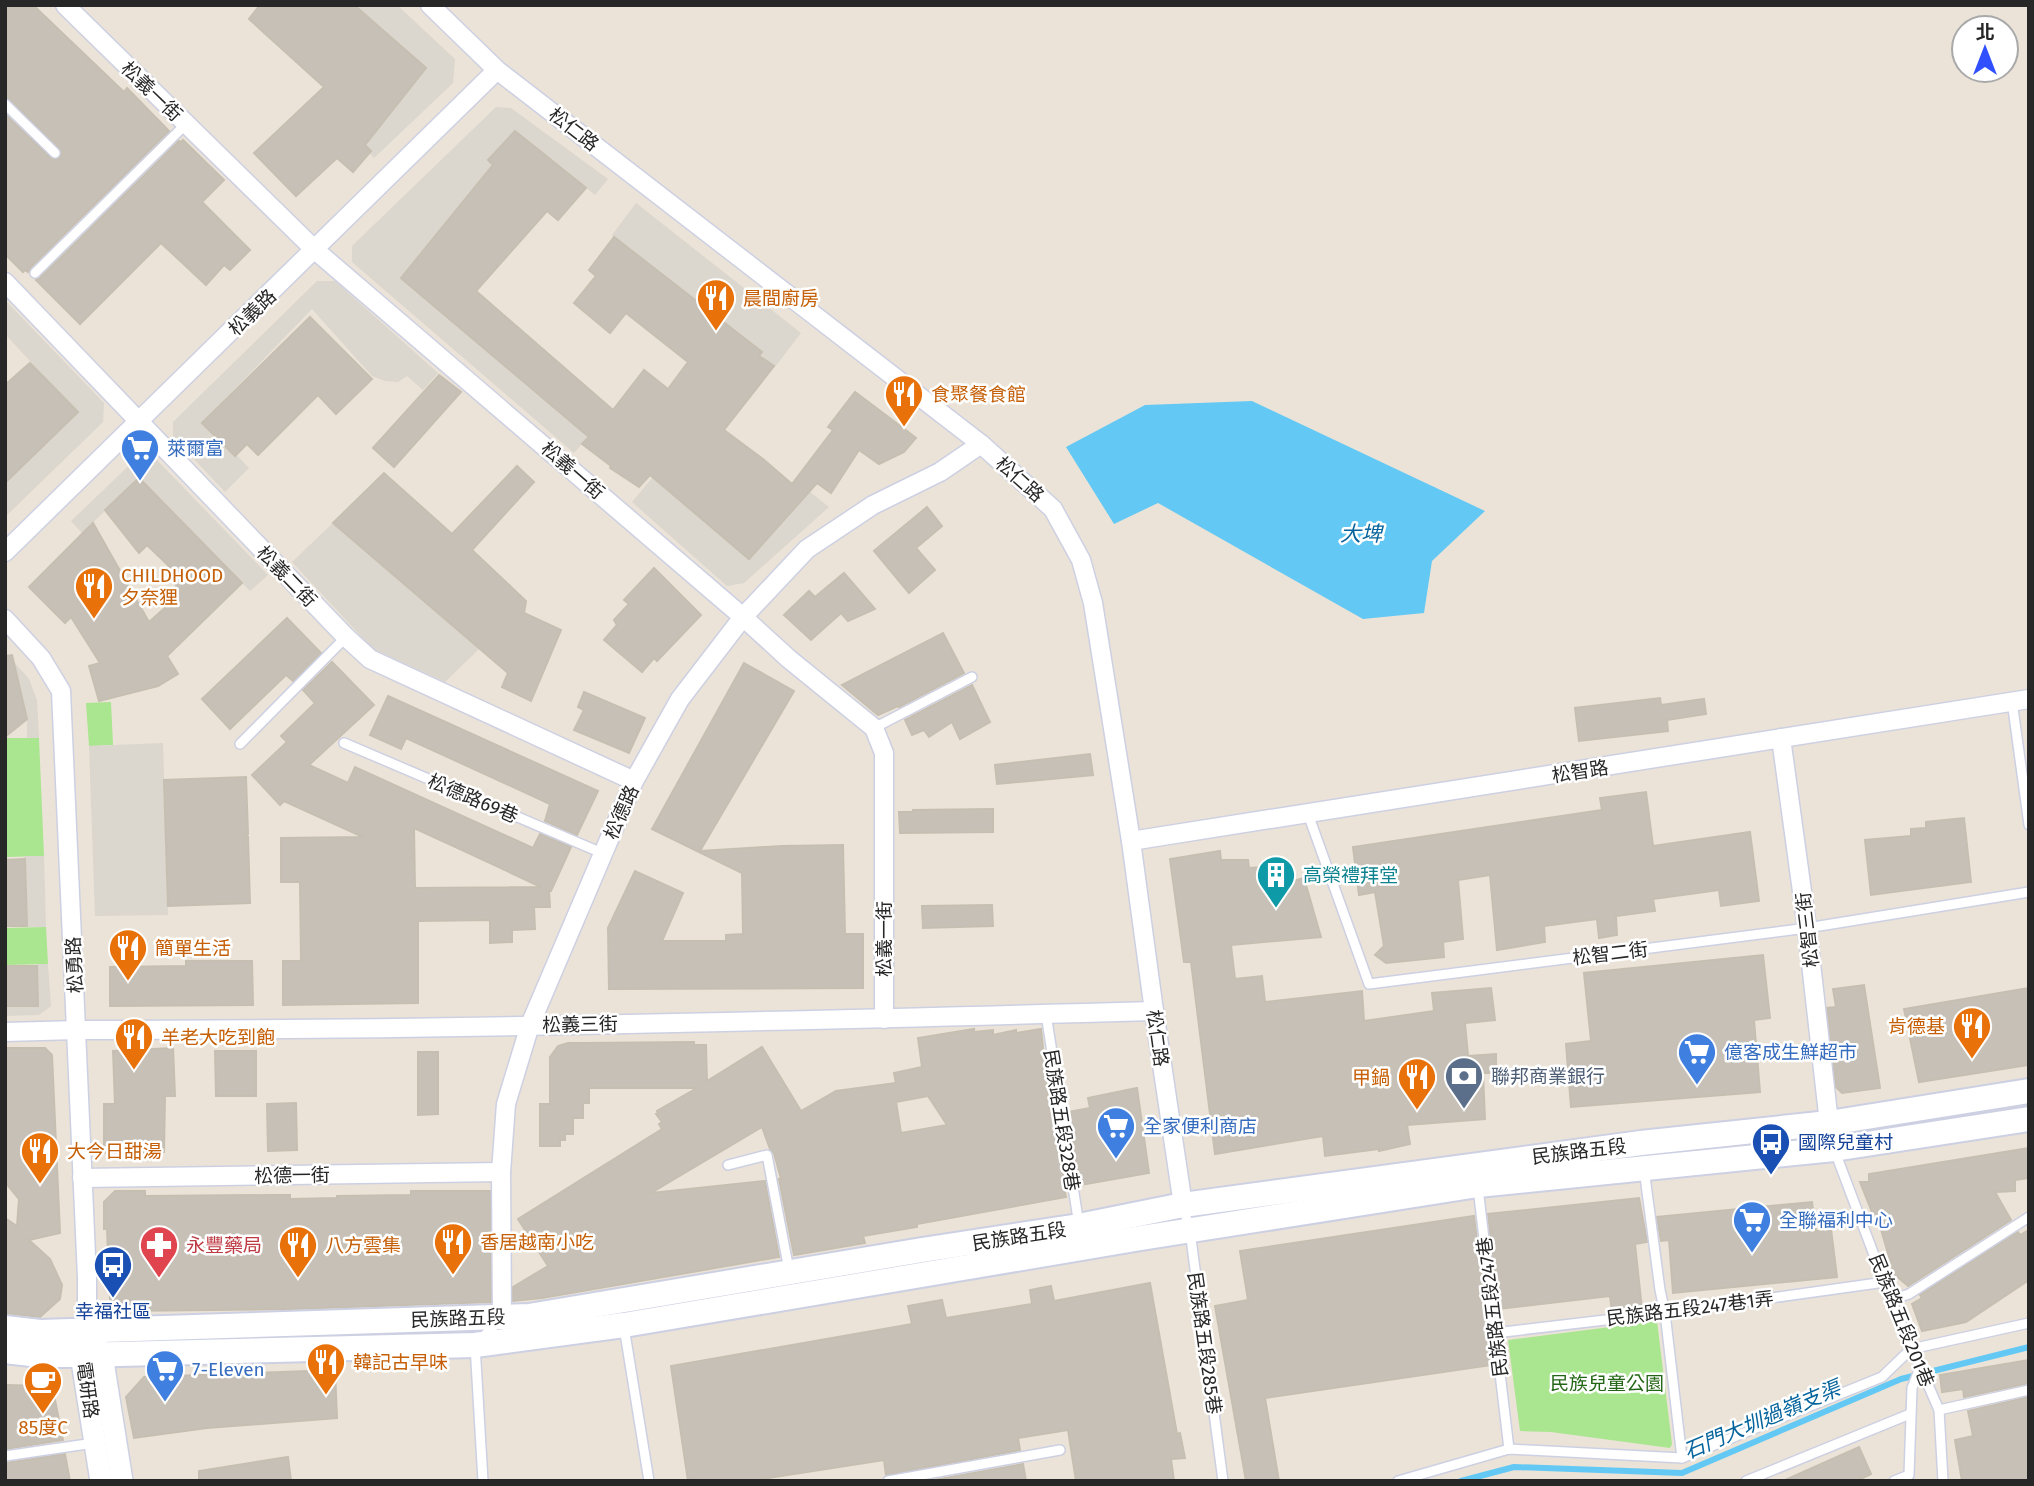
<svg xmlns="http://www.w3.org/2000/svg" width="2034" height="1486" viewBox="0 0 2034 1486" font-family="'Fira Sans','Noto Sans TC',sans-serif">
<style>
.green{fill:#aae590}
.plaza{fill:#dbd6ce}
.water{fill:#63c9f4}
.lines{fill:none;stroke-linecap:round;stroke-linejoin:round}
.stream{stroke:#63c9f4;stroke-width:6}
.building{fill:#c6c0b7;stroke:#c6bfb1;stroke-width:2;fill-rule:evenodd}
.service-casing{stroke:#cdd0e2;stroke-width:12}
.minor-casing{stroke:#cdd0e2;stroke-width:21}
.tertiary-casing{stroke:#cdd0e2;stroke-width:24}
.secondary-casing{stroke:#cdd0e2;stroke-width:28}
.service{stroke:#fff;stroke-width:9}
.minor{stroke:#fff;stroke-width:18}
.tertiary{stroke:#fff;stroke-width:21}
.secondary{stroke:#fff;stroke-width:24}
.labels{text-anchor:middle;stroke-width:5;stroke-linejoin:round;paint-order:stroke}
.street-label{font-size:19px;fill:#272727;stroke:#fff}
.food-label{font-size:19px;fill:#c56008;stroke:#fff;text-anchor:start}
.shop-label{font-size:19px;fill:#366cbe;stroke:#fff;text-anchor:start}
.culture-label{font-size:19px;fill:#0d838f;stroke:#fff;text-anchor:start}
.service-label{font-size:19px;fill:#4e5e75;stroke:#fff;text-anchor:start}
.transit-label{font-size:19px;fill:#164399;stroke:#fff;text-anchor:start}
.health-label{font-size:19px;fill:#be3a42;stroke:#fff;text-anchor:start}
.park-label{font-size:19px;fill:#236615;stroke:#fff}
.water-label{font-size:21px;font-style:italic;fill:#06649c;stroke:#fff}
</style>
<rect width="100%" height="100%" fill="#ebe3d7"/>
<g class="green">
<path d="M111,702l2,43 -24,1 -3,-43z"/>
<path d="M5,738h34l5,118 -39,1z"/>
<path d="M46,927l2,37 -43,1v-37z"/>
<path d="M1657,1321l15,123 -2,4 -119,-16 -31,-1 -12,-91z"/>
</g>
<g class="plaza">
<path d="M354,5h43l58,54 -2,24 -79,75 -11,-11z"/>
<path d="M496,107l15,1 97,71 -13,16 -80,-64 -26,28 4,6 -92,113 181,153 6,6 -14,16 -222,-191v-16z"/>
<path d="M636,203l165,130 -26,34 -16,-10 2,-5 -149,-117z"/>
<path d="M317,281h18l103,92 -15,17 -16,-14 -9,6 -13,-1 -13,-5 -60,-67 -108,112 45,47 -24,24 -52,-55v-15z"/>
<path d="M5,300l99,103 -1,19 -98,95v-34l72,-71 -72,-78z"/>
<path d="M139,456l15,1 114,118 -18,16 -111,-113 -57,55 -11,-12z"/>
<path d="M653,477l6,5 150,9 20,16 -85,76 -17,3 -95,-84z"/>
<path d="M333,523l147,125 -35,34 -72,-33 -81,-87z"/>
<path d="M5,652l24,27 8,21 2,38h-12v-19l-7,-33 -15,-16z"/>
<path d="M163,743l5,172 -73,1 -6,-170z"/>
<path d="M24,856h20l2,71h-20z"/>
<path d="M37,964h11l3,42 -12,9 -34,1v-10h33z"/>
</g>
<path class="water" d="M1252,401l233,110 -53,50 -8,52 -61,6 -205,-116 -44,21 -48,-77 79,-42z"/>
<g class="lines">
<path class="stream" d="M1461,1481l53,-14 168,6 219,-94 128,-32"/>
</g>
<g class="building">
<path d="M5,5h28l91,87 3,-4 42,43 -139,137 -2,4 -3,-2 -2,2 -18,-18v-140l46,44 5,2 3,-2 3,-6 -52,-53 -5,-2z"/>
<path d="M260,5h94l72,63 -61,77 6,6 -18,21 -16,-14 -41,38 -42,-43 70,-66 -75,-68z"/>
<path d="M515,131l71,57 -28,32 -11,-9 -71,80 137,119 31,-40 24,19 20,-27 -62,-49 -16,20 -36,-30 22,-27 -7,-6 25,-33 148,115 -3,4 15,10 -50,64 39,29 29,25 41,-54 -5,-3 27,-35 61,46 -12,14 -25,12 -20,-14 -28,43 -14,-10 -68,76 -99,-84 -11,12 -29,-19 1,-2 -29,-22 7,-7 -188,-159 92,-113 -5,-5z"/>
<path d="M183,140l41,40 -22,22 48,48 -20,20 -6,-5 -18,20 -45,-42 -81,81 -44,-44 4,-2 139,-137 2,1z"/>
<path d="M310,317l62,62 -36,35 -18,-19 -60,60 -11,-11 -12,12 -33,-33z"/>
<path d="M30,363l48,49 -73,71v-98z"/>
<path d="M439,375l22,17 -67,75 -21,-19z"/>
<path d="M517,466l17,16 -62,68 54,51 -2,12 37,17 -30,71 -29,-14 6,-14 -175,-150 51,-50 68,61z"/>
<path d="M139,478l103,105 -75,73 11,18 -20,12 -59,15 -10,-35 11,-3 -29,-46 -6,6 -36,-36 64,-64 56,99 27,-24 -5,-6 6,-6 -9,-8 6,-7 -27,-26 -8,8 -34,-43z"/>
<path d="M927,507l15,19 -26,22 19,22 -26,23 -35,-42z"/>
<path d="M654,568l47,47 -44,46 -3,-3 -12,14 -38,-32 13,-15 -3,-5 15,-16 -5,-4z"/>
<path d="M844,573l31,36 -27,12 -7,-8 -30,27 -27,-25 25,-24 6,6z"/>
<path d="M287,618l34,35 -28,28 -7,-6 -56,54 -28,-30z"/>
<path d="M943,633l21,40 -65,34 -1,-1 -20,9 -36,-30z"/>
<path d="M12,655l15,64 -22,18v-81z"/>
<path d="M332,662l42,43 -65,60 39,18 7,-16 178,81 7,-14 31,13 -20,44h-2l1,16h-16l1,22 -23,1v12l-22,1v-23l-72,1v82l-135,2v-44h18l-1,-79h-19v-44l82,-1 -79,-36 -4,4 -28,-30 35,-33 -6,-6 34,-33 -12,-13zM414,828l48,22 79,37 -126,1z"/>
<path d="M744,663l50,28 -94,160 82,-5 61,-1 2,89h18v54l-254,1 -1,-61 27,-57 48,22 -21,48h64v-6l17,-1 -1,-61 -90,-44z"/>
<path d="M972,685l18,37 -30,17 -8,-17 -23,15 -5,-7 -12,5 -7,-15z"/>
<path d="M584,692l61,26 -16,35 -55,-23 10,-20 -6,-3z"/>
<path d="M388,696l210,95 -21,44 -32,-14 5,-17 -144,-66 -5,11 -31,-14z"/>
<path d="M1660,698l1,7 43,-6 2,15 -39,6 1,11 -89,10 -4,-33z"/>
<path d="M1090,754l3,21 -96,9 -2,-19z"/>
<path d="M246,777l2,57 -3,3h3l2,66 -82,3 -4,-126z"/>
<path d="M1646,792l7,54 97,-14 9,69 -38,5 -2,-16 -66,9 2,12 -39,5 1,19 -18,3 -2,-19 -53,7 1,16 -48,8 -7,-75 -32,5 5,59 -20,3 1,15 -58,6 -11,-8 9,-9 -9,-54 -16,3 -6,-48 249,-37 -2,-12z"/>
<path d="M993,809v23l-93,1 -1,-21h14v-2z"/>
<path d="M1964,818l7,64 -100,13 -6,-55 46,-4v-7l15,-1v-6z"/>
<path d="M1220,851l1,9h27l1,8 42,-3 2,16 11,-3 17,59 -90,8 4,34 27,-3 3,26 97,-11 2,30 70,-10 -2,-18 59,-5 4,32 -30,3 3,33 28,-2v19h-13l2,46 -78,6 3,19 -31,7v-2l-54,7 -2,-20 -108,18 -24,-192h-7l-14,-103z"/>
<path d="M25,859l2,67h-22v-66z"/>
<path d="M992,905l1,21 -70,2 -1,-22z"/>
<path d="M1763,955l7,63 -16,2 6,72 -189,15 -5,-63 25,-3 -7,-68z"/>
<path d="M186,961h66l1,44 -143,1v-39l76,-1z"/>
<path d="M5,966h32l1,40h-33z"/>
<path d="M1864,985l16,103 -38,5 -6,-6 -9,-79 9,-1 -3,-18z"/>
<path d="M2029,988v77l-110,17 -15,-73z"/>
<path d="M974,1029v3l19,-2v5l23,-5v3l25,-4 8,78 3,8 3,-1 11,74h-2l2,9 -149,27v3l-54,9 2,7 -71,12 -15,-76h2l-7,-26 -4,-4 -8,-22 -111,66 114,-12 14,76 -237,41 -29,3v-14l35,-21 -30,-47 144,-90 -3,-5 3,-2 -6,-8 2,-1 -1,-2 40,-23h-108v15h-6v15h-10v16h-8v6h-5v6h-20v-42h10v-47l8,-11 10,-3h14l112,-1v3h12l1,36 55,-34 39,64 35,-20 60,-8 -2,-10 28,-6 -4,-29zM928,1096l19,29 -46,8 -5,-31z"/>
<path d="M5,1048h40l7,7 8,178 -31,7 21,19 12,26 -2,14 -20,18 -35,-4v-95l12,8 2,-27 -14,-17z"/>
<path d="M173,1048l2,48h-10l-1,56 -60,1v-49h11l-2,-53z"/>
<path d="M215,1051h41v45h-40z"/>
<path d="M418,1052h20v62l-20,1z"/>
<path d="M1137,1088l12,85 -69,12 -12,-73 22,-4 -2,-10z"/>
<path d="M296,1103l1,47 -29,1 -1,-47z"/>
<path d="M2029,1148v30l-14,2v11l-20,1 16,28 -103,66 -14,-12 -14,-48 -2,1 -18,-45h9v-8z"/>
<path d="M115,1191h30v5l125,-1h20v4l47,-1v-2l74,-1v-4h79l1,111 -198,7 -169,2 -14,-12 -3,-70h-3v-27z"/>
<path d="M1639,1198l8,44 -12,2 7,65 -30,3 -2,-16 -111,13 -11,-95z"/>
<path d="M1812,1202l4,29 15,-2 6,48 -164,16 -4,-53 -8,1 -4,-24z"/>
<path d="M1474,1216l18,149 -227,33 14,83h-33l-31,-175 33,-6 -8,-49z"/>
<path d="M2029,1230v50l-63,42 -44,9 -10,-27 10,-6 -2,-3 98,-63 2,3z"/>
<path d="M1150,1283l27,151 3,-1 5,25 -14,1 3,22h-98l-8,-51 -50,8 2,12 -134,25 -2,-15 -135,21h-61l-17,-115 241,-42 -4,-18 34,-6 4,18 86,-14 -2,-14 21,-4 3,15z"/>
<path d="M2029,1360v23l-65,14 -1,-8 -21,3 -2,-17z"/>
<path d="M335,1370l2,48 -130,10 -73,10 -8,-41 18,-20z"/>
<path d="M5,1385l41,1 7,4 10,50 -58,9z"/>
<path d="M2029,1397v84h-67l-7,-41 18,-4 -5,-25z"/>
<path d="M1859,1447l12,27 -15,7h-73z"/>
<path d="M65,1454l5,27h-65v-18z"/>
<path d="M288,1457l3,24h-92v-10z"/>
<path d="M1023,1464l3,17h-97z"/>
</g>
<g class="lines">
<g class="service-casing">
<g id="service">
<path d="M5,104l50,49"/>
<path d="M35,273l151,-149"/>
<path d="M2012,701l17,124"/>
<path d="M874,728l98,-51"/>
<path d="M344,743l258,110"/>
<path d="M240,744l106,-107"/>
<path d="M1308,814l61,170 438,-56 222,-36"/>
<path d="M1046,1014l33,211"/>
<path d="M1829,1125l5,24 57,151 48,110 4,71"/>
<path d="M728,1165l39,-10 22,115"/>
<path d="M1644,1169l16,121 5,23 17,145"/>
<path d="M1478,1188l31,261"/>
<path d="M1183,1206l7,25 33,250"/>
<path d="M1891,1300l18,-6 120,-77"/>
<path d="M624,1327l25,154"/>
<path d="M1495,1333l170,-20 220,-31"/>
<path d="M1939,1410l90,-20"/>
<path d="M5,1456l89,-13"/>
<path d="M483,1481l-8,-136 24,-24"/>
<path d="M888,1481l172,-31"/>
<path d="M1398,1481l111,-32 173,9 200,-81 29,-28 118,-26"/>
<path d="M1746,1481l164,-67"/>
<path d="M1894,1481l15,-6 3,-87 8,-20"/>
</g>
</g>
<g class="minor-casing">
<g id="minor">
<path d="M65,5l250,245 428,367 46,42 85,69 10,25v266"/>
<path d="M430,5l67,65 484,374 72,65 28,51 12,43 38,238 23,170 29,194"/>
<path d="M5,282l341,355 24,22 264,122"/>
<path d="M5,552l492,-482"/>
<path d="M5,619l36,39 20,33 26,587v52"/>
<path d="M1781,738l26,190 22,195"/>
<path d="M1131,841l898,-142"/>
<path d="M5,1032l72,-2c359,0 718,-9 1077,-19"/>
<path d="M82,1178l419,-6"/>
<path d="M502,1317l-1,-145 5,-68 24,-79 104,-244 46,-82 63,-82 64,-68 66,-44 67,-33 41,-28"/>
</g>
</g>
<g class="tertiary-casing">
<g id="tertiary">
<path d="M85,1339l-4,16 20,126"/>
<path d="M94,1341l8,14 20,126"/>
</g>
</g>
<g class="secondary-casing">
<g id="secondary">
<path d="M5,1328l35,4 489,-16 393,-66 157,-24 104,-21 458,-62 188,-20 200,-32"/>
<path d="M5,1351l35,4h41l394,-10 149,-20 517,-87 337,-53 356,-36 195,-30"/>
</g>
</g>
<use href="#service" class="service"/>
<use href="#minor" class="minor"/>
<use href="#tertiary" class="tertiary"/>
<use href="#secondary" class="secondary"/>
</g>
<defs>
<g id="restaurant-pin" transform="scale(2.0125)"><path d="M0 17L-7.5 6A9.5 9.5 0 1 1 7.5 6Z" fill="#e8710a" stroke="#fff"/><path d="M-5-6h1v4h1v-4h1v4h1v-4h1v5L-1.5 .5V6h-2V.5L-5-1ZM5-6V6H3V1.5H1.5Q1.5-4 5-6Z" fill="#fff"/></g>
<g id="supermarket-pin" transform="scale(2.0125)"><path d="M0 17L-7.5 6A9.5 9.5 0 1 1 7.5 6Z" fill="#3f7fe0" stroke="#fff"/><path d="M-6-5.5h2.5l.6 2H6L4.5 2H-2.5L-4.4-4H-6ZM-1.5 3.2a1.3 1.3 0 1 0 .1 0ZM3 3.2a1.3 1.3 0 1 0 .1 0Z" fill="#fff"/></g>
<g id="building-pin" transform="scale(2.0125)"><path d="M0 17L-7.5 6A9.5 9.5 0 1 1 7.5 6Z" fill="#0f9aa8" stroke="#fff"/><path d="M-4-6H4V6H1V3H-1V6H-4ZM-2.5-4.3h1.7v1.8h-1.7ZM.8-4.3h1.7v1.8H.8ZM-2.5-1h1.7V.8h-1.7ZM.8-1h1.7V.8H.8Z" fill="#fff"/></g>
<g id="bank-pin" transform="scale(2.0125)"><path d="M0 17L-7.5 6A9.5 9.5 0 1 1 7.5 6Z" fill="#5c6f8a" stroke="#fff"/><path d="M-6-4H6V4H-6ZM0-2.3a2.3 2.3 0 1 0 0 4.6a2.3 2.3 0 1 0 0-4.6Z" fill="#fff"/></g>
<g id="bus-pin" transform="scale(2.0125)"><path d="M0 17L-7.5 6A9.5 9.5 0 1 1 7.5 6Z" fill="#1a4fb4" stroke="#fff"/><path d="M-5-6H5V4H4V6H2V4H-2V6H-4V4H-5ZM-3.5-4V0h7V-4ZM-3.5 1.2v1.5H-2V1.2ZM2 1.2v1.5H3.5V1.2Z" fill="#fff"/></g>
<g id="pharmacy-pin" transform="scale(2.0125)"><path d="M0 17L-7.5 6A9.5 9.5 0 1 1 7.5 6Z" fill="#e0444e" stroke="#fff"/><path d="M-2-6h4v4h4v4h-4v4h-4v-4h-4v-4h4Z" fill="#fff"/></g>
<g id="cafe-pin" transform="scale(2.0125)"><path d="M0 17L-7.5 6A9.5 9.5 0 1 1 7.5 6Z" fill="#e8710a" stroke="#fff"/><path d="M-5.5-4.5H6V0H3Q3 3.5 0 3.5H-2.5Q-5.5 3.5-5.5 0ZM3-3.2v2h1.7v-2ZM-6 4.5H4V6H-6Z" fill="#fff"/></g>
</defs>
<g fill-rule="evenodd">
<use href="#restaurant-pin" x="716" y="298"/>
<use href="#restaurant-pin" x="904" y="394"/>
<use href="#supermarket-pin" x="140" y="448"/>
<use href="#restaurant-pin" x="94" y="586"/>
<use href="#building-pin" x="1276" y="875"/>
<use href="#restaurant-pin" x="128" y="948"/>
<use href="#restaurant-pin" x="1972" y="1026"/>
<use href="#restaurant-pin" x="134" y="1037"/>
<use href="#supermarket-pin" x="1697" y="1052"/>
<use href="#bank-pin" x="1464" y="1076"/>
<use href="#restaurant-pin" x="1417" y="1077"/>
<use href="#supermarket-pin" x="1116" y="1126"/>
<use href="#bus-pin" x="1771" y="1142"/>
<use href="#restaurant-pin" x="40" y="1151"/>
<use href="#supermarket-pin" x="1752" y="1220"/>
<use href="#restaurant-pin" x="453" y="1242"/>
<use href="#pharmacy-pin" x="159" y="1245"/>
<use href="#restaurant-pin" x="298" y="1245"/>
<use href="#bus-pin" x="113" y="1265"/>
<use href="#restaurant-pin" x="326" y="1362"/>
<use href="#supermarket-pin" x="165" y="1369"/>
<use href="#cafe-pin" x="43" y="1381"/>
</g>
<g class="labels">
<g class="street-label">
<text transform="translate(152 91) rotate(44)" y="7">松義一街</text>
<text transform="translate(574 129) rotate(38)" y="7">松仁路</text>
<text transform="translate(252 312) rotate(-44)" y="7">松義路</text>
<text transform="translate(573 470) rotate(41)" y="7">松義一街</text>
<text transform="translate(1020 479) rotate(42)" y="7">松仁路</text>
<text transform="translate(287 576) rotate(46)" y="7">松義二街</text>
<text transform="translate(1580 771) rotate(-9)" y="7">松智路</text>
<text transform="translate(473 798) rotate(23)" y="7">松德路69巷</text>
<text transform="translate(621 812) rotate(-66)" y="7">松德路</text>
<text transform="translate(1807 930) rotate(-97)" y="7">松智三街</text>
<text transform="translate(884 939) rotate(-90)" y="7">松義一街</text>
<text transform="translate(1610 953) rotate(-7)" y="7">松智二街</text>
<text transform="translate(74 965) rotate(-93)" y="7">松勇路</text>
<text transform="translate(580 1024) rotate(-1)" y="7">松義三街</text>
<text transform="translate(1158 1038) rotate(82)" y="7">松仁路</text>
<text transform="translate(1062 1120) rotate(81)" y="7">民族路五段328巷</text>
<text transform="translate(1579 1151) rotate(-7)" y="7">民族路五段</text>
<text transform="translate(292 1175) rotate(-1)" y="7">松德一街</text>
<text transform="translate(1019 1236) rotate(-9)" y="7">民族路五段</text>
<text transform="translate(1492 1307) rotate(-97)" y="7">民族路五段247巷</text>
<text transform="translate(1690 1308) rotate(-7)" y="7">民族路五段247巷1弄</text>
<text transform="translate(458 1318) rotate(-2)" y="7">民族路五段</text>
<text transform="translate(1902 1320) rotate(68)" y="7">民族路五段201巷</text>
<text transform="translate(1205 1343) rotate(82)" y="7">民族路五段285巷</text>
<text transform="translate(88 1390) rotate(82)" y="7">電研路</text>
</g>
<g class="food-label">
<text x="743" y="305">晨間廚房</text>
<text x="931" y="401">食聚餐食館</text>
<text x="121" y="582">CHILDHOOD<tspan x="121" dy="22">夕奈狸</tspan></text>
<text x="155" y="955">簡單生活</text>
<text x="1945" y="1033" text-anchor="end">肯德基</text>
<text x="161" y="1044">羊老大吃到飽</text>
<text x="1390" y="1084" text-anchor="end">甲鍋</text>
<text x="67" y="1158">大今日甜湯</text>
<text x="480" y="1249">香居越南小吃</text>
<text x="325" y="1252">八方雲集</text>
<text x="353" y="1369">韓記古早味</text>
<text x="43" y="1434" text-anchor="middle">85度C</text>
</g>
<g class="shop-label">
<text x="167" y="455">萊爾富</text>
<text x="1724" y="1059">億客成生鮮超市</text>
<text x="1143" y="1133">全家便利商店</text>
<text x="1779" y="1227">全聯福利中心</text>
<text x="192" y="1376">7-Eleven</text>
</g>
<g class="culture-label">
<text x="1303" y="882">高榮禮拜堂</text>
</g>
<g class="service-label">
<text x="1491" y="1083">聯邦商業銀行</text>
</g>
<g class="transit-label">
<text x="1798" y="1149">國際兒童村</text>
<text x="113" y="1318" text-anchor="middle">幸福社區</text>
</g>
<g class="health-label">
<text x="186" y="1252">永豐藥局</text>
</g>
<g class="park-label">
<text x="1607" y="1390">民族兒童公園</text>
</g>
<g class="water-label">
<text x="1361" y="541">大埤</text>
<text transform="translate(1762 1420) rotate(-23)" y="7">石門大圳過嶺支渠</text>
</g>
</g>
<rect width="2034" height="1486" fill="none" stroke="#272727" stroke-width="14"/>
<g transform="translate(1985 49)"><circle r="33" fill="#ffffff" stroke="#a9a9a9" stroke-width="2"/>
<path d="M0-5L12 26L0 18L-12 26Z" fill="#3050ff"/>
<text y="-10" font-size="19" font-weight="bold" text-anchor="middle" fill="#272727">北</text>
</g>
</svg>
